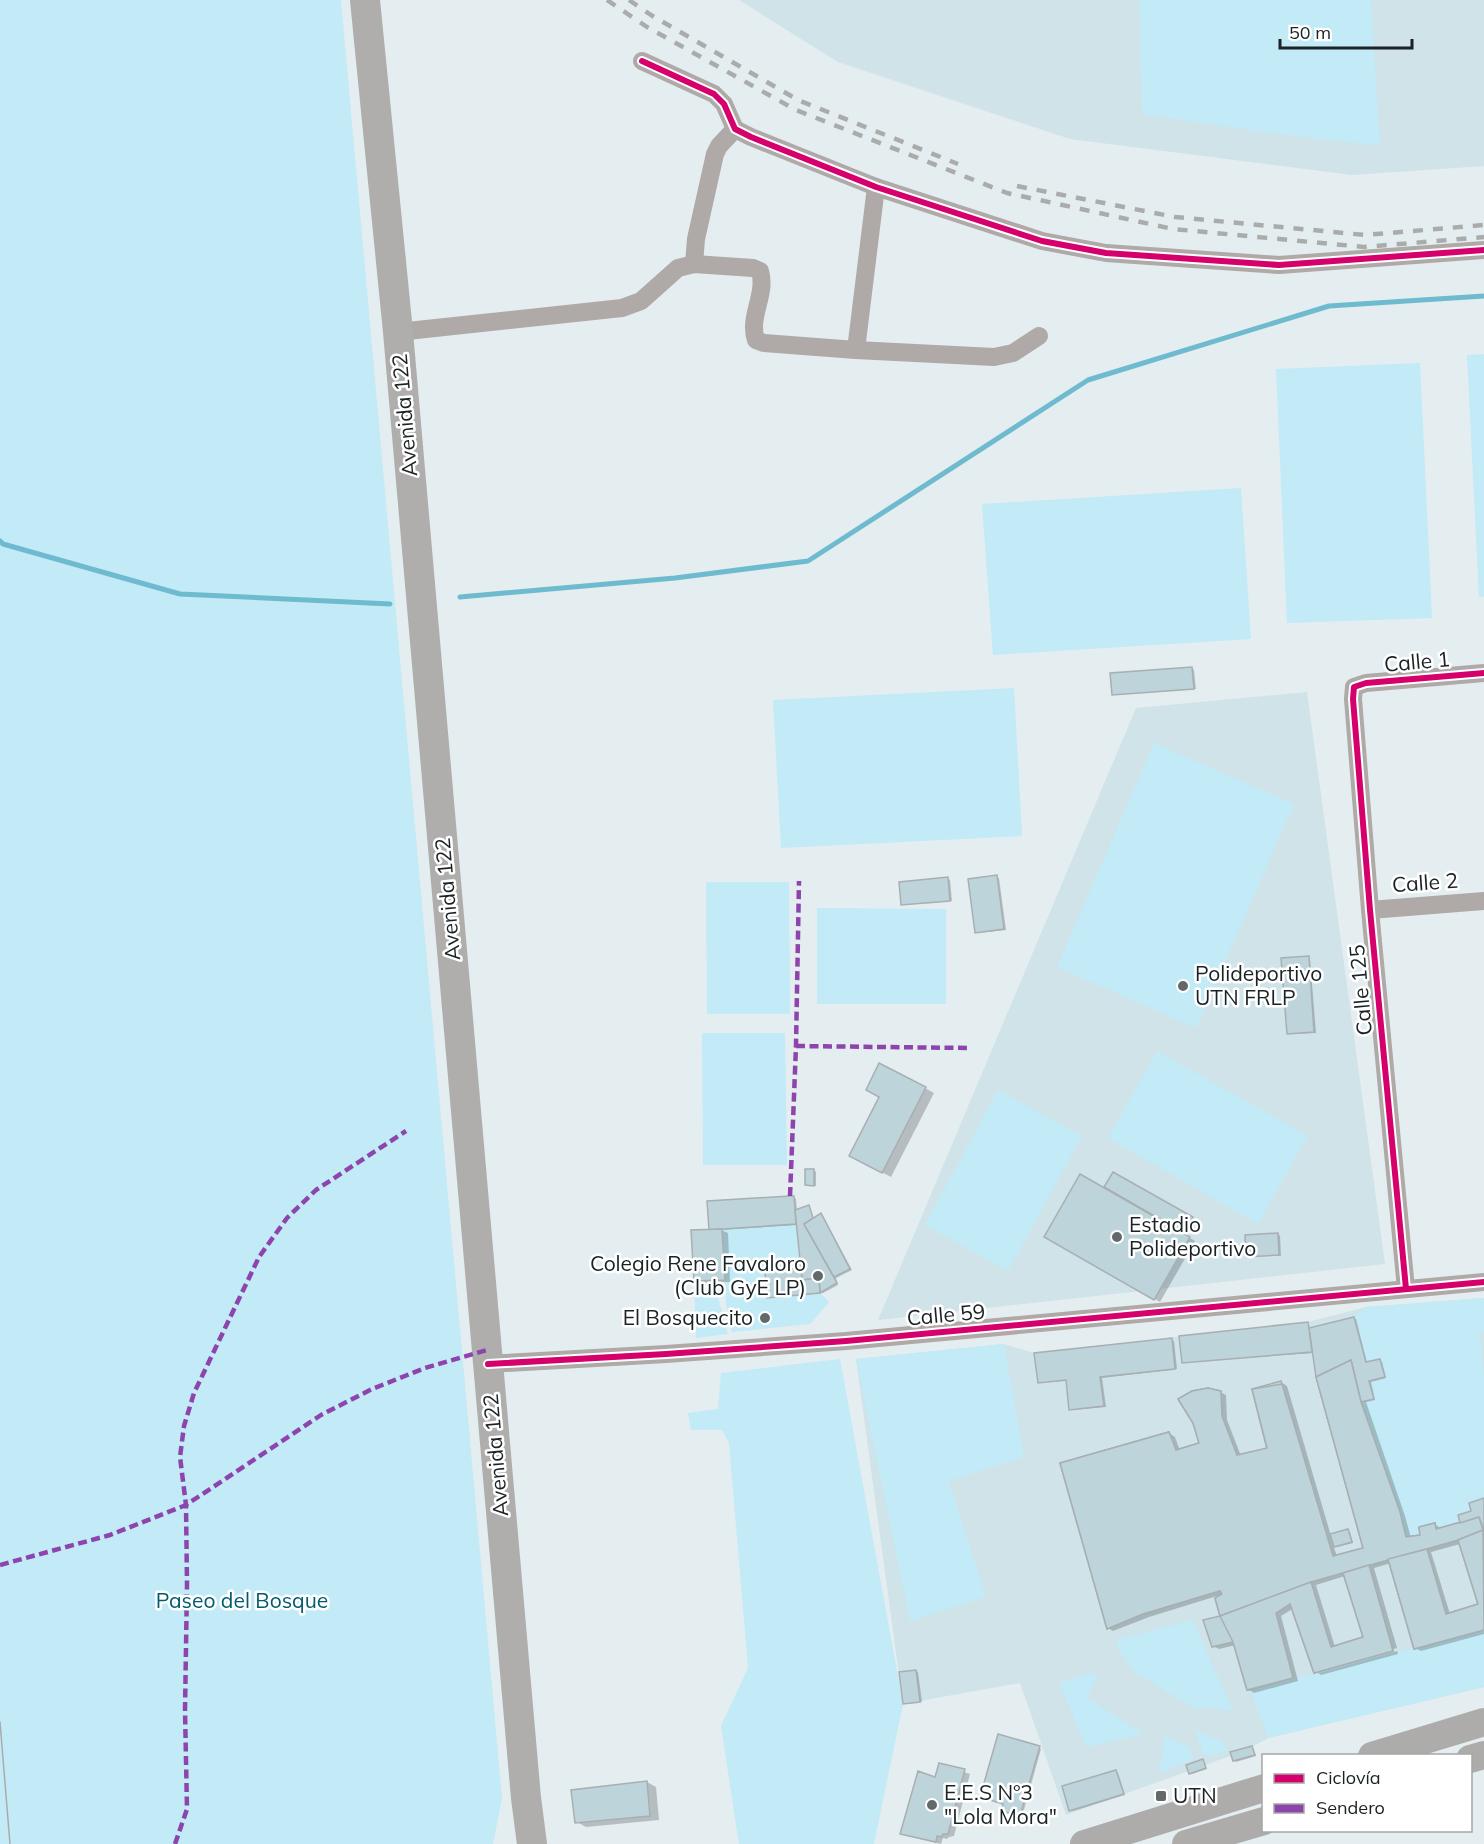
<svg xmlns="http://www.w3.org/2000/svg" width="1484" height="1844" viewBox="0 0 1484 1844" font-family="Mulish,sans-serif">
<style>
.built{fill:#cfe3e9}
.green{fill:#c2eaf7}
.shadow{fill:#0003;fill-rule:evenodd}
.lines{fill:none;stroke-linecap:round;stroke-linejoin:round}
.stream{stroke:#6ebace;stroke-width:5}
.building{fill:#bdd4db;stroke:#a8afb2;stroke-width:1.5;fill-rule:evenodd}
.minor{stroke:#afa9a7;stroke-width:18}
.primary{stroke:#aeacaa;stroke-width:28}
.trunk{stroke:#b0aeac;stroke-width:30}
.tram{stroke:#aaacac;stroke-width:1.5}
.rail{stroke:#aaacac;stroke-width:4.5;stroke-dasharray:10 10;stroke-linecap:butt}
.quiet{stroke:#8e44ad;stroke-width:4.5;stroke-dasharray:9 4.5;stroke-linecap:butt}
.cycleway-casing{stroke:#fff;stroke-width:10}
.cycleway{stroke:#d6006c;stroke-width:6}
.poi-dot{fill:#61696b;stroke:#fff;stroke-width:2}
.labels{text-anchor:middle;stroke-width:5;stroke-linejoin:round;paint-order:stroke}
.street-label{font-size:21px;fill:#1b2224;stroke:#fff}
.poi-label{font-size:21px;fill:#1b2224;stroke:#fff;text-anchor:start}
.park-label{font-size:21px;fill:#005b6f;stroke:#fff}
</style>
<rect width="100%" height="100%" fill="#e4edf0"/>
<g class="built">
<path d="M739,0h745v166l-132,9 -282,-36 -232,-77z"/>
<path d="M1307,692l78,572 -507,56 258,-612z"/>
<path d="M1484,1298v389l-216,51 -24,13 -178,64 -46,-132 -117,21 -47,-345 148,-15 30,9 274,-31 58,-15z"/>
</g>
<g class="green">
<path d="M0,0h341l161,1798 -9,46h-493z"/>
<path d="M1139,0h232l9,146 -124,-15 -114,-17z"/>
<path d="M1484,354v243h-5l-12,-242z"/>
<path d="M1420,363l12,255 -145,5 -11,-254z"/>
<path d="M1241,488l10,151 -258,16 -11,-151z"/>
<path d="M1014,688l8,148 -241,12 -8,-148z"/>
<path d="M1154,743l140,61 -98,224 -139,-61z"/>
<path d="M706,882h83l1,132h-83z"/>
<path d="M817,908l129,1v95h-129z"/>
<path d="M702,1033h83l2,132h-84z"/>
<path d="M1157,1051l151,85 -50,88 -150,-86z"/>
<path d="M998,1090l84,46 -74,135 -83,-46z"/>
<path d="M796,1224l5,44 -36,4 2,25 53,-4 9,9 -19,22 -78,8 -6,-28 -4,-75z"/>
<path d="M717,1280l2,22 9,32 -32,4 -2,-57z"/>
<path d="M1484,1298v33l-4,1 4,46v120l-15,5 2,8 -13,4 2,8 -24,6 -2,-6 -15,4 1,8 -14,2 -6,-25 -39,-110 13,-3 -5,-18 16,-4 -5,-18 -14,3 -12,-45 12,-10z"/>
<path d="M1004,1344l20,113 -75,24 37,116 -76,24 -54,-262z"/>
<path d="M840,1359l63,345 -29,140h-135l-18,-118 27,-58 -19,-225 -7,-13h-31l-3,-17 30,-4 3,-36z"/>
<path d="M1193,1620l40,91 -23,-3 -15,1 -62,-38 -13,-19 -4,-12z"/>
<path d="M1484,1629v58l-216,51 -18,-48z"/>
<path d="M1089,1673l10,2 -12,22 56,37 -57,13 -27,-64z"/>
<path d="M1195,1730l26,11 8,9 -25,7z"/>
<path d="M1165,1736l24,11 4,13 -35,13 6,-24 -3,-4z"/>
</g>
<g class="shadow">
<path d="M1192,668l2,2 2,19 -82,5z"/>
<path d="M996,877l3,1 7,52 -27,3 -3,-1z"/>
<path d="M948,879l2,1 2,21 -50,3z"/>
<path d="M1308,958l2,1 6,74 -26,1 -2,-1z"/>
<path d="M925,1088l9,5 -43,84 -31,-16z"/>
<path d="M814,1170l2,2v14h-7l-3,-1z"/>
<path d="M1113,1174l81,46 -7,12 -81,-45z"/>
<path d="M1081,1176l114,65 -35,61 -114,-66z"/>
<path d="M794,1197l2,2 1,12 11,-4 6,12 7,-4 2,1 29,54 -16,8 2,7 -15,8 -54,4 33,-27 -4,-45 -77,5 7,3 2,49 -29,1 -6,-3 15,-49z"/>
<path d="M1278,1234l2,2 1,20h-33z"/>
<path d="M1354,1318l2,1 11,44 13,-3 2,2 4,16 -15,4 4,18 -9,2 39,114 6,22 11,-1 13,-13 6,5 21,-6 22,-23v134l-63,17 -6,-3 -24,-85 -17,5 23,80 -79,22v3l-2,-1 -22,-64 -13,8 17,65 -44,12 -6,-4 -12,-44 -17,4 -6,-3 9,-29 -5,-21 -68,21 -36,14 -5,-3 61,-195 6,4 5,14 21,-7 19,-52 6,3 1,25 14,36 28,-7 12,-67 6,4 44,150 17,-5 2,1 3,11 -16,4 -4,-2 4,11 28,-7 -51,-196 -131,9 125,-38 3,5zM1460,1544l20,61 -30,9 -19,-62zM1345,1576l19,62 -29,9 -19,-62z"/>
<path d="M1171,1340l3,1 3,28 -75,9 4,29 -33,3 -2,-1 -3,-28 -29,1z"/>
<path d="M1397,1651l1,3 -77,21 -3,-2z"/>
<path d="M916,1671l2,1 4,30 -15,2 -3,-1z"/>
<path d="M1252,1747l4,9 -20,6 -2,-2z"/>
<path d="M1039,1748l2,1 -19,68 -17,-5z"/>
<path d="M1203,1761l4,8 -15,5 -2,-1z"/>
<path d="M940,1764l30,10 -16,62 -5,1 -2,2 -4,-1 -2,6 -34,-8 -5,-3 34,-54z"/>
<path d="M1116,1771l2,2 7,22 -52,16 -3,-1z"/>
<path d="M647,1782l9,5 3,33 -73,7 -9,-5z"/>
</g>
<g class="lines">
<g class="stream">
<path d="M0,541l3,3 177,50 210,10"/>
<path d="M460,597l215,-19 133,-17 280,-181 241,-74 155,-10"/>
</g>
</g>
<g class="building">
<path d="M1192,667l2,22 -82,6 -2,-22z"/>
<path d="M997,875l7,54 -29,4 -7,-54z"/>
<path d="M948,877l2,24 -49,4 -2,-23z"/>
<path d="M1309,956l5,76 -27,2 -6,-76z"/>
<path d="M879,1063l47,24 -44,86 -33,-17 30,-59 -13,-7z"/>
<path d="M805,1169h9v17l-9,-1z"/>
<path d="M1113,1172l80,45 -9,16 -80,-46z"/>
<path d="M1080,1174l110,63 -36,63 -110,-63z"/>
<path d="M790,1196h4l2,28 -87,6 -2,-29z"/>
<path d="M809,1205l4,13 -9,6 33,59 -17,10 -1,-15 -17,2 -7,-70z"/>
<path d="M821,1213l29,56 -16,8 -30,-53z"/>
<path d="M722,1229l3,51 -31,1 -3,-51z"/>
<path d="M1278,1233l1,22 -33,2 -1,-22z"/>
<path d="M801,1268l1,12 17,-2 1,15 -53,5 -2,-26z"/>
<path d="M1354,1317l12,45 14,-3 5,18 -16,4 5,18 -13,3 -10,-42 -35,17 -7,-49z"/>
<path d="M1308,1322l4,30 -130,11 -3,-27z"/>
<path d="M1172,1338l3,31 -75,8 4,29 -35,4 -3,-30 -28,3 -4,-30z"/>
<path d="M1351,1360l10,42 39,110 6,25 14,-2 -1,-8 16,-4 1,6 43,-12 5,18v95l-70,19 -26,-90 -19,6 24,86 -79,22 -24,-69 -14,9 17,65 -43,12h-3l-14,-48 -21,5 -9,-27 17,-4 -5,-18 7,-4 -2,-3 -77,23 -36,15 -47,-166 109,-31 7,18 23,-7 -6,-20 -15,-24 14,-8 16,-3 13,3 1,26 15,38 30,-6 -15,-60 29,-8 52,175 30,-8 -47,-171zM1458,1540l20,64 -32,10 -19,-65zM1343,1573l20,64 -32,10 -20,-65z"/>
<path d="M1351,1360l10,42 39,110 6,25 14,-2 -1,-8 16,-4 1,6 43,-12 4,13 -25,10 -147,42 -91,34 -5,-18 7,-4 -2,-3 -77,23 -36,15 -47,-166 109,-31 7,18 23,-7 -6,-20 -15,-24 14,-8 16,-3 13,3 1,25 15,39 30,-7 -15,-59 30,-5 51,172 30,-8 -47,-171z"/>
<path d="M1484,1498v32l-5,-13 -19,6 -2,-8 13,-4 -2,-8z"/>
<path d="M1348,1529l4,13 -18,5 -4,-13z"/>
<path d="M1483,1530l1,100 -70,19 -26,-90 39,-10 19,65 32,-10 -20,-64z"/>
<path d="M1369,1565l24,86 -79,22 -24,-69 -14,9 17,65 -46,12 -14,-48 -13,-26 91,-34 20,65 32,-10 -20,-64z"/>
<path d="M916,1670l4,32 -17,2 -4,-32z"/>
<path d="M998,1734l42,12 -20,70 -19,-5 2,-7 -23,-7z"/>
<path d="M1252,1746l3,9 -22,6 -3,-9z"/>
<path d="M1203,1759l3,9 -17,6 -3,-9z"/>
<path d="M939,1763l26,6 -17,65h-5l-2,3 -4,-1 -1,6 -36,-8 18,-63 17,6z"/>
<path d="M1116,1770l8,24 -55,17 -7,-25z"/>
<path d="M647,1781l3,35 -75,7 -4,-33z"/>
</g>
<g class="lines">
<g class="minor">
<path d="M642,61l72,33 10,10 11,25 16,8 125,50 166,54 64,12 173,12 205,-15"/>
<path d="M694,264l2,-25 19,-85 4,-8 16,-17"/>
<path d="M398,332l224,-24 19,-7 37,-33 16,-4 59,4 7,3c7,23 -12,46 -4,69l8,3 92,7 138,7 19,-4 26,-17"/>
<path d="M856,350l20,-163"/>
<path d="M1370,910l114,-9"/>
<path d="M1406,1289l-36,-379 -17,-211 1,-12 12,-4 118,-10"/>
<path d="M488,1364l178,-10 180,-13 638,-59"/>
</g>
<g class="primary">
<path d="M1372,1756l112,-34"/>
<path d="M1470,1759l14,-4"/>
<path d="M1084,1844l180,-56"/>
<path d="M1186,1844l78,-23"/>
</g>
<path class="trunk" d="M365,0l33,332 128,1466 6,46"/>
<path class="tram" d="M0,1722l10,122"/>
<g class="rail">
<path d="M607,0l40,27 149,83 211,83 166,36 191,18 120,-10"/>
<path d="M629,0l22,15 147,85 160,64"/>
<path d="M1017,186l158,31 190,18 119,-10"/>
</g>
<g class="quiet">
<path d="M796,1046l173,2"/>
<path d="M790,1196l6,-150 3,-165"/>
<path d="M0,1565l110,-30 76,-30 135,-90 51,-26 53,-21 62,-18"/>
<path d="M175,1844l12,-35 -2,-99 2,-125 -1,-80 -6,-48 4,-31 10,-33 65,-136 28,-39 29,-28 90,-59"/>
</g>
<g class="cycleway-casing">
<g id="cycleway">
<path d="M642,61l72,33 10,10 11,25 16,8 125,50 166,54 64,12 173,12 205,-15"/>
<path d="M1406,1289l-36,-379 -17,-211 1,-12 12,-4 118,-10"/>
<path d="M488,1364l178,-10 180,-13 638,-59"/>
</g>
</g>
<use href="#cycleway" class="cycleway"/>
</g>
<g class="poi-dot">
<circle cx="1183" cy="986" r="6"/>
<circle cx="1117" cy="1237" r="6"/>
<circle cx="818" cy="1276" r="6"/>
<circle cx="765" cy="1318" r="6"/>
<rect x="1155" y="1790" width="12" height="12" rx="3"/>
<circle cx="932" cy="1805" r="6"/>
</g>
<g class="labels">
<g class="street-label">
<text transform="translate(405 415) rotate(-95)" y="7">Avenida 122</text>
<text transform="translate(1417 662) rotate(-5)" y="7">Calle 1</text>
<text transform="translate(1425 883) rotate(-4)" y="7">Calle 2</text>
<text transform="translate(448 899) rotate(-95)" y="7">Avenida 122</text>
<text transform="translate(1361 990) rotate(-95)" y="7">Calle 125</text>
<text transform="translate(946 1315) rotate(-5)" y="7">Calle 59</text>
<text transform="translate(496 1455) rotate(-95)" y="7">Avenida 122</text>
</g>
<g class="poi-label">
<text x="1195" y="981">Polideportivo<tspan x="1195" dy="24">UTN FRLP</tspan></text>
<text x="1129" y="1232">Estadio<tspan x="1129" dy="24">Polideportivo</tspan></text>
<text x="806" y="1271" text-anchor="end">Colegio Rene Favaloro<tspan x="806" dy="24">(Club GyE LP)</tspan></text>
<text x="753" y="1325" text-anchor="end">El Bosquecito</text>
<text x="944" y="1800">E.E.S Nº3<tspan x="944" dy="24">"Lola Mora"</tspan></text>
<text x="1173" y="1803">UTN</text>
</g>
<g class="park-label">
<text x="242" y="1608">Paseo del Bosque</text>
</g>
</g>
<rect x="1262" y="1754" width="210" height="78" fill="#ffffff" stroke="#a4a7a7" stroke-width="1.5"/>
<rect x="1274" y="1774" width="30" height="9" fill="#d6006c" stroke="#a4a7a7" stroke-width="1.5"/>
<text x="1316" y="1784" font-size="18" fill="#1b2224">Ciclovía</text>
<rect x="1274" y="1804" width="30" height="9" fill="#8e44ad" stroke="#a4a7a7" stroke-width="1.5"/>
<text x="1316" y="1814" font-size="18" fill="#1b2224">Sendero</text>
<path d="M1280 39v9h132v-9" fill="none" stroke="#1b2224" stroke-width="3"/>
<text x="1289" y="39" font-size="18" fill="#1b2224" stroke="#ffffff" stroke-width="4.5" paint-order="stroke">50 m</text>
</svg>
